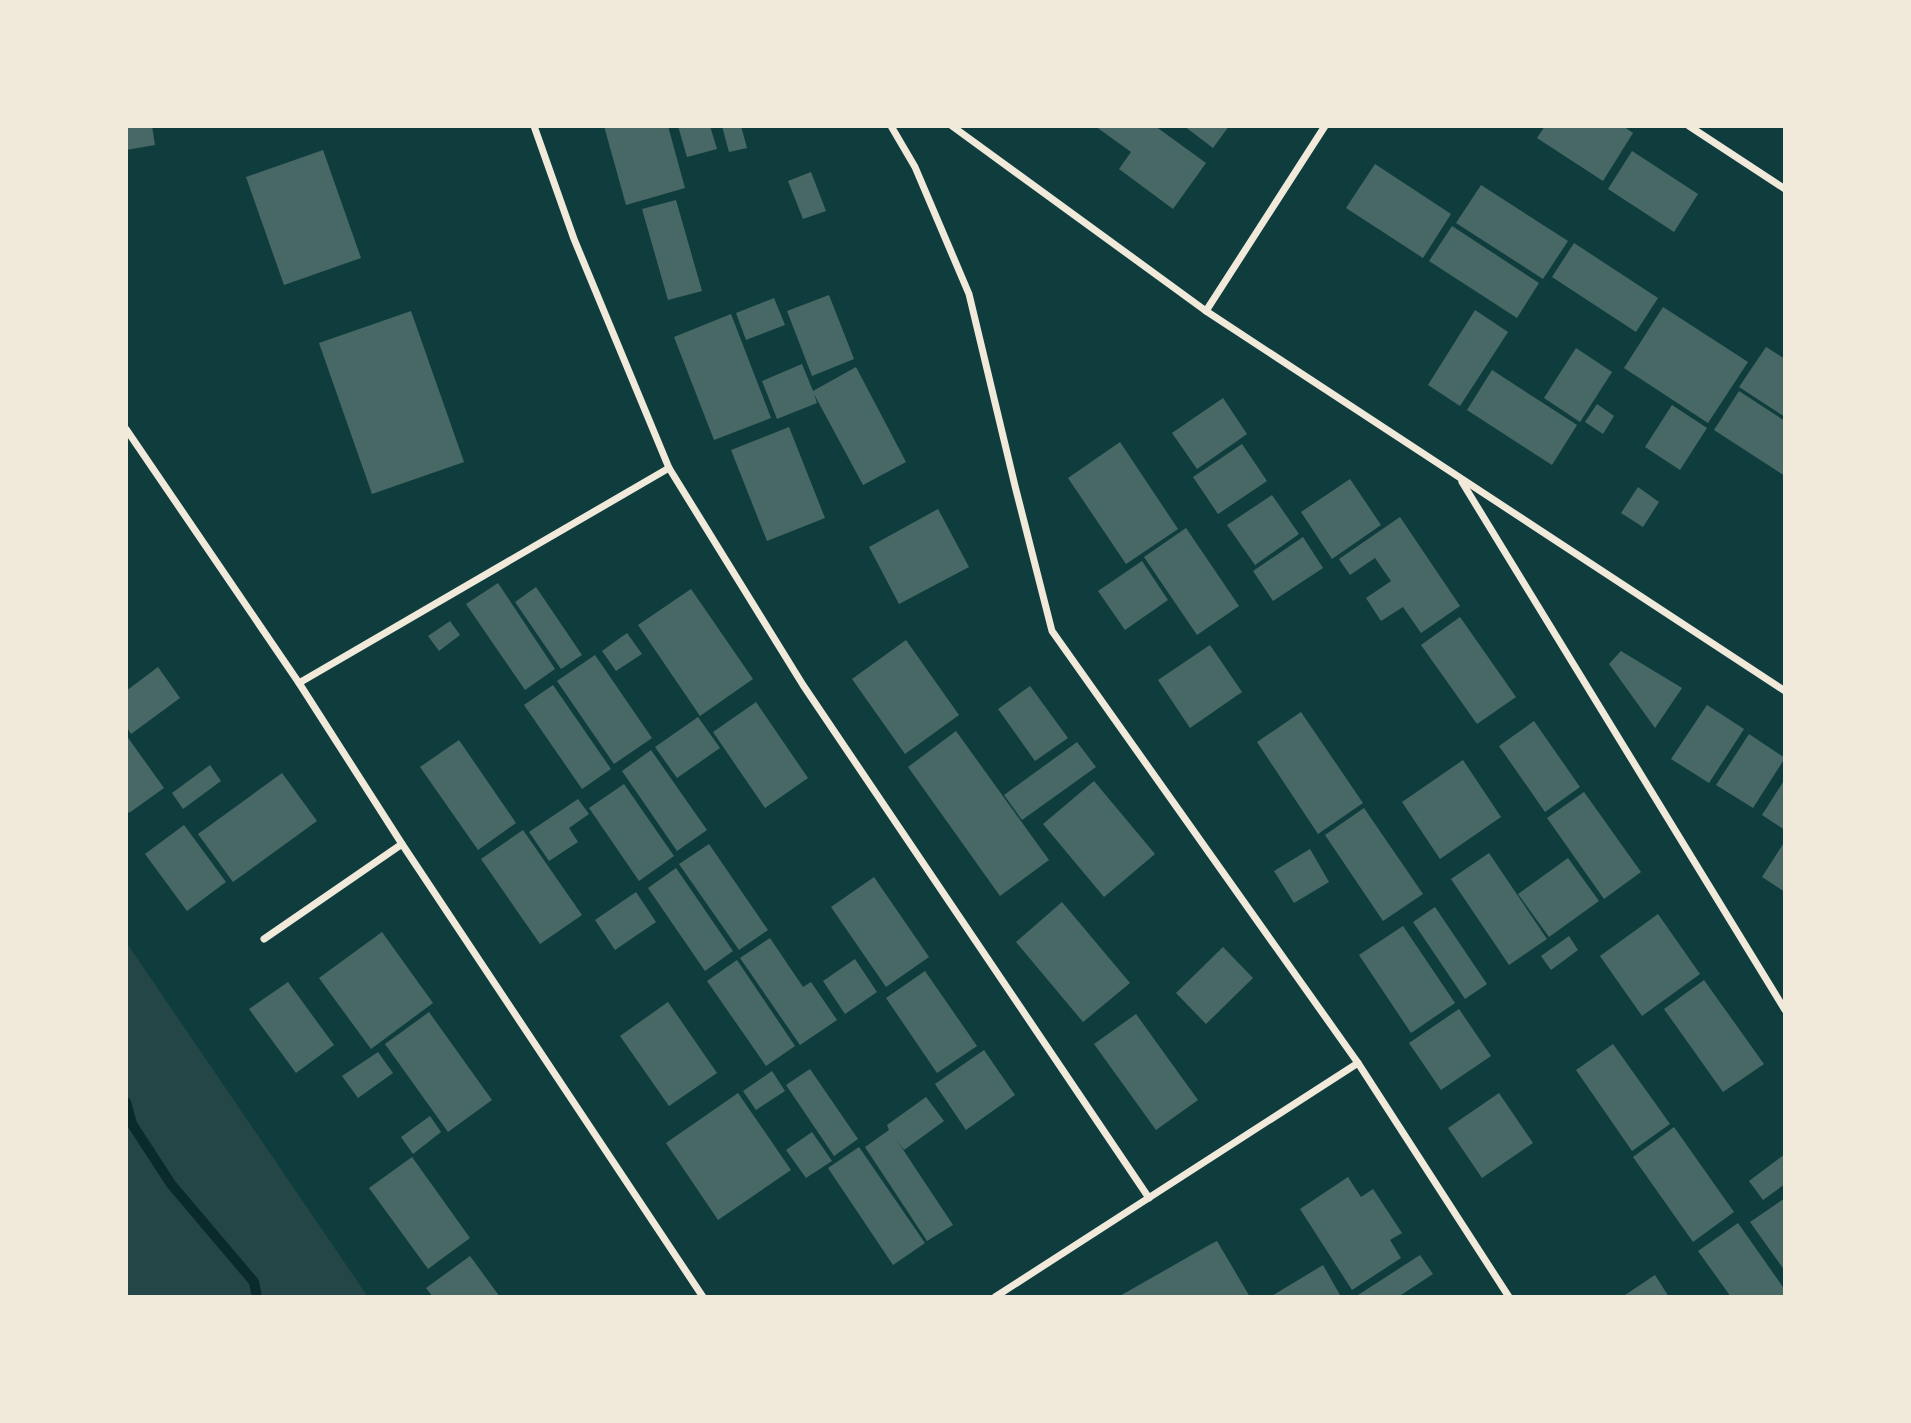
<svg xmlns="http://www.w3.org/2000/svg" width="1911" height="1423" viewBox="0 0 1911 1423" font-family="Signika,sans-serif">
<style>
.green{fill:#244646}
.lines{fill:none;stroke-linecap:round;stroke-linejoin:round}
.stream{stroke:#0a2a2b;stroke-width:10}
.building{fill:#486865}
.minor{stroke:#f1e9da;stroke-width:7}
</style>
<rect width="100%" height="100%" fill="#0f3d3e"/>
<path class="green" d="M126,942l242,355h-242z"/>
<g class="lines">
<path class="stream" d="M126,1102l6,22 39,60 83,98 3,15"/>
</g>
<g class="building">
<path d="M126,126h26l3,19 -29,5z"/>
<path d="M604,126h64l17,62 -59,17z"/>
<path d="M678,126h32l7,23 -30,8z"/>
<path d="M722,126h19l6,22 -18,4z"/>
<path d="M1095,126h60l51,37 -33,46 -54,-40 12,-17z"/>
<path d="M1184,126h45l-16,22z"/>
<path d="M1545,126h78l10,7 -30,48 -66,-43z"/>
<path d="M323,150l38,108 -77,27 -38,-108z"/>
<path d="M1632,151l66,43 -24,38 -66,-43z"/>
<path d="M1375,164l76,50 -28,44 -77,-50z"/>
<path d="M811,172l15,39 -23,8 -15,-38z"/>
<path d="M1481,185l87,56 -25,38 -87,-56z"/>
<path d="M676,200l26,91 -34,9 -26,-91z"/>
<path d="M1452,226l87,57 -22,35 -88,-57z"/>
<path d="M1574,243l84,55 -22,34 -84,-55z"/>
<path d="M829,295l25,64 -42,17 -25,-65z"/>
<path d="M774,298l11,27 -39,15 -10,-27z"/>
<path d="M1663,307l85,55 -40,61 -84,-55z"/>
<path d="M1475,310l33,22 -48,74 -32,-21z"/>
<path d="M411,311l53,151 -92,32 -53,-151z"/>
<path d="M731,314l40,104 -57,22 -40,-103z"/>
<path d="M1766,347l19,12v58l-46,-30z"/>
<path d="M1576,348l36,24 -32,50 -36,-24z"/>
<path d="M802,364l11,27 43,-24 50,95 -43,23 -49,-91 3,9 -40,16 -15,-38z"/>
<path d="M1492,370l85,55 -25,40 -85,-55z"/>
<path d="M1739,391l46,30v55l-71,-46z"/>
<path d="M1223,398l24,36 -50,35 -25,-36z"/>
<path d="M1597,404l17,12 -11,18 -18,-12z"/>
<path d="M1672,405l35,23 -27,42 -35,-23z"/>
<path d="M789,427l36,91 -58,23 -36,-91z"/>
<path d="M1120,442l58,87 -52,35 -58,-86z"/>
<path d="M1242,444l25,37 -49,33 -25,-37z"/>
<path d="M1350,479l31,46 -49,34 -31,-47z"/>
<path d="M1638,487l21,15 -16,25 -22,-14z"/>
<path d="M1272,495l27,39 -44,31 -28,-40z"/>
<path d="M938,509l31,58 -70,37 -30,-57z"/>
<path d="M1400,517l60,89 -39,27 -18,-26 -22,14 -15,-23 25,-17 -16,-23 -25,17 -11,-16z"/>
<path d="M1186,528l53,78 -42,29 -53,-78z"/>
<path d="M1303,537l20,31 -50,33 -20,-30z"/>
<path d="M1142,561l26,39 -43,30 -27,-39z"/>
<path d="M498,583l57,86 -30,21 -59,-86z"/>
<path d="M536,587l46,68 -21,14 -46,-67z"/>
<path d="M691,589l62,90 -53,37 -62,-91z"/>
<path d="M1460,617l56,80 -39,27 -56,-79z"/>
<path d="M450,621l10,14 -21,16 -11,-15z"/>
<path d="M627,633l15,21 -26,17 -14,-20z"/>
<path d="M906,640l53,75 -54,39 -53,-75z"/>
<path d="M1210,645l32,47 -52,36 -32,-48z"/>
<path d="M1621,651l61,37 -27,40 -46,-64z"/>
<path d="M595,655l57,83 -38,26 -57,-83z"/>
<path d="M158,667l22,31 -49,36 -5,-8v-35z"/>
<path d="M553,685l58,84 -29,20 -58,-84z"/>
<path d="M1030,686l38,52 -33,23 -37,-52z"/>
<path d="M756,702l52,76 -43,30 -52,-76z"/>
<path d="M1707,705l37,24 -35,54 -38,-24z"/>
<path d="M1301,712l62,91 -45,31 -61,-92z"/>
<path d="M698,717l22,31 -43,30 -22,-31z"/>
<path d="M1534,721l46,66 -35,25 -46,-66z"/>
<path d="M956,731l93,129 -49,36 -92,-129z"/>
<path d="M1749,734l36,24 -32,50 -37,-23z"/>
<path d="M126,735l38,53 -35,25 -3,-4z"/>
<path d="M459,740l57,83 -38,27 -58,-83z"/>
<path d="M1077,742l19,25 -74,53 -18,-25z"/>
<path d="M651,750l56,80 -30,21 -55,-80z"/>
<path d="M1463,760l38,57 -61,42 -38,-57z"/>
<path d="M210,765l11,16 -38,28 -11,-16z"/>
<path d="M282,773l35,48 -84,61 -35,-48z"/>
<path d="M1785,779v51l-23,-15z"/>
<path d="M1094,781l61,73 -51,43 -61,-73z"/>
<path d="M624,784l50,72 -35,25 -50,-73z"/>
<path d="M1584,792l57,80 -37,27 -57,-81z"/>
<path d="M578,799l11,15 -20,14 9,14 -29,19 -20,-29z"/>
<path d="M1364,808l59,86 -40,27 -58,-86z"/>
<path d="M184,825l42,57 -39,29 -42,-57z"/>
<path d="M523,830l59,85 -42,29 -59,-85z"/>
<path d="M1785,841v51l-23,-15z"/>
<path d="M709,844l59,86 -29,20 -60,-86z"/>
<path d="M1310,849l19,33 -35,21 -20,-32z"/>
<path d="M1489,853l58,86 -38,26 -58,-86z"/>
<path d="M1568,858l31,43 -50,36 -31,-43z"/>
<path d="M676,868l57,83 -28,20 -57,-83z"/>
<path d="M874,877l55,80 -43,30 -55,-80z"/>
<path d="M636,892l20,30 -41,28 -20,-30z"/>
<path d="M1062,902l68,81 -47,39 -67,-80z"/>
<path d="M1435,907l52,77 -22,15 -52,-77z"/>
<path d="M1658,914l42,60 -58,42 -42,-60z"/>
<path d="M1403,926l52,77 -44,30 -52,-78z"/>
<path d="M382,932l51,71 -62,46 -52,-71z"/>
<path d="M1569,936l9,14 -27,20 -10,-14z"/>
<path d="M770,938l33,49 8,-5 26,38 -37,25 -60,-87z"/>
<path d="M1223,947l30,31 -47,46 -30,-31z"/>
<path d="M855,959l22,33 -32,22 -22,-33z"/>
<path d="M737,960l58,86 -29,20 -59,-85z"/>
<path d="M925,971l52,75 -40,27 -51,-75z"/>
<path d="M1704,980l60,84 -41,28 -59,-83z"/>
<path d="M288,982l46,63 -38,28 -47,-64z"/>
<path d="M668,1002l49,71 -48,33 -49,-70z"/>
<path d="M1459,1009l32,47 -50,34 -32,-47z"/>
<path d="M429,1012l63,88 -44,32 -63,-88z"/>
<path d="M1136,1014l62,86 -42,30 -62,-86z"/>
<path d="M1613,1044l57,80 -38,27 -56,-81z"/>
<path d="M984,1050l31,45 -49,35 -31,-46z"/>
<path d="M378,1052l15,21 -35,25 -16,-22z"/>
<path d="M810,1069l48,70 -24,17 -48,-71z"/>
<path d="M772,1071l13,20 -29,19 -13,-19z"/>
<path d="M738,1093l53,77 -73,50 -52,-77z"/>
<path d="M1499,1093l34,50 -51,35 -34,-50z"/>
<path d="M926,1097l18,24 -40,29 -8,-11 57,86 -26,16 -62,-94 24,-17 -2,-5z"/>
<path d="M430,1116l11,16 -28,22 -12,-17z"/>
<path d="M1674,1127l60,85 -41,30 -60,-85z"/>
<path d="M812,1132l20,29 -26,17 -20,-28z"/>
<path d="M859,1147l66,96 -32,22 -65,-97z"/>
<path d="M1785,1154v30l-22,16 -14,-19z"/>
<path d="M412,1157l58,81 -42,31 -59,-81z"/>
<path d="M1348,1177l13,20 12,-8 29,44 -12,7 11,18 -49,32 -52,-81z"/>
<path d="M1785,1198v73l-35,-49z"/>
<path d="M1738,1223l47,67v7h-54l-33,-46z"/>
<path d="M1217,1241l33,56h-132l93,-53z"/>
<path d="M1420,1255l13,19 -35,23h-43z"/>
<path d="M470,1256l30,41h-67l-7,-9z"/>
<path d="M1323,1265l17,30 -2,2h-68z"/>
<path d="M1655,1275l14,22h-47z"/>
</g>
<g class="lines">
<g class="minor">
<path d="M534,126l40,113 95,229 134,217 346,513"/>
<path d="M891,126l24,41 54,127 46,192 37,145 306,432 151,234"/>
<path d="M952,126l254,185 579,380"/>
<path d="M1689,126l96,63"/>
<path d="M1206,311l119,-185"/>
<path d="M126,429l173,254 103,161 301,453"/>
<path d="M1462,482l323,528"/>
<path d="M299,683l370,-215"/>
<path d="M264,939l138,-95"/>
<path d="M995,1297l363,-234"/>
</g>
</g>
<rect width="1911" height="1423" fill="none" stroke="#f1e9da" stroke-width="256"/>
</svg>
